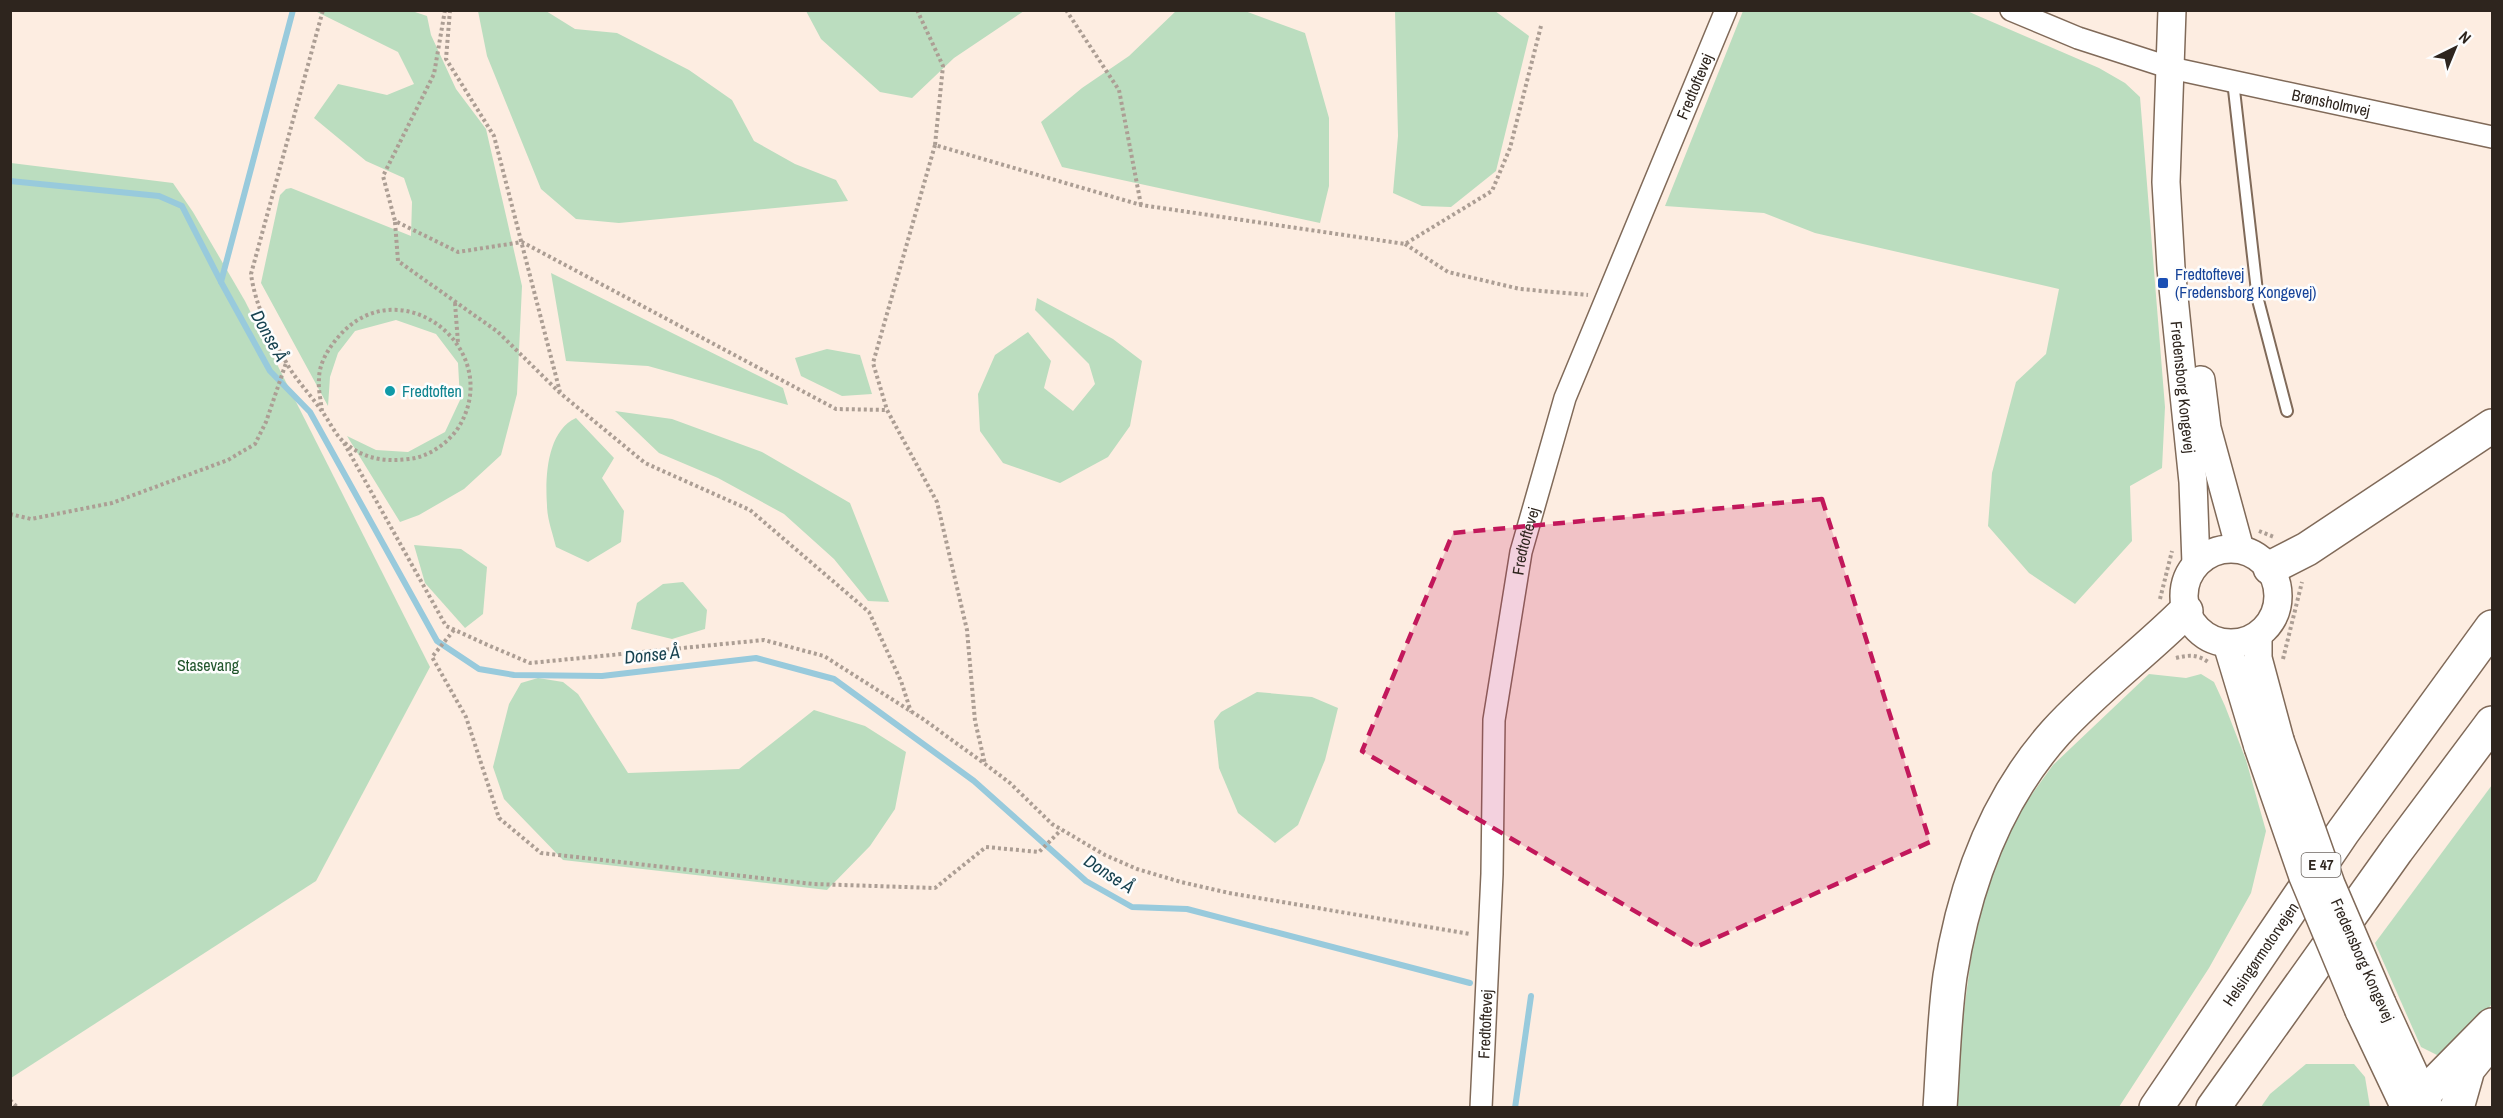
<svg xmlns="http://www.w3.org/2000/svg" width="2503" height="1118" viewBox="0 0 2503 1118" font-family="'Archivo Narrow',sans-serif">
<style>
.green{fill:#bbddbf}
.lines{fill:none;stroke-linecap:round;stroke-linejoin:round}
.stream{stroke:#98cadc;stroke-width:6}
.service-casing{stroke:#806a59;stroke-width:14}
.minor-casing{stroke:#806a59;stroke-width:24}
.tertiary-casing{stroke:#806a59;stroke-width:30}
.motorway-casing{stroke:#806a59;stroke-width:36}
.path{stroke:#ac9e94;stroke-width:4;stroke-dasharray:3 3;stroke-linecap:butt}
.service{stroke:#fff;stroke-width:10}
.minor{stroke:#fff;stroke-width:21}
.tertiary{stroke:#fff;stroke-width:27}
.motorway{stroke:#fff;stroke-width:33}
.tertiary-bridge-casing{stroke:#806a59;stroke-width:30;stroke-linecap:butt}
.tertiary-bridge{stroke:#fff;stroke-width:27}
.marked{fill:#c2185b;fill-opacity:0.2;stroke:#c2185b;stroke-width:4.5;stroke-dasharray:12 8;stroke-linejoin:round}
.transit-dot{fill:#1a4fb4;stroke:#fdfdfd;stroke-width:2}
.culture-dot{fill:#0f9aa8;stroke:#fdfdfd;stroke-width:2}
.labels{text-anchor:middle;stroke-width:5;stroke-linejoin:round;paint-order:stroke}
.shield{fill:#fdfdfd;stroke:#6c6661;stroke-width:1.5}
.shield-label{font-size:15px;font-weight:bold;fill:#2e251e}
.street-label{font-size:16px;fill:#2e251e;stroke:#fdfdfd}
.transit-label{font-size:16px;fill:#164399;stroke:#fdfdfd;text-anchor:start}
.culture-label{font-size:16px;fill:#0d838f;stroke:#fdfdfd;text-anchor:start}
.park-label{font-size:16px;fill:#21552c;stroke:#fdfdfd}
.water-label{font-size:18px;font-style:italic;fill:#174250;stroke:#fdfdfd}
</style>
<rect width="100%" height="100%" fill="#fdede1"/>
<g class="green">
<path d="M1177,10l68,1 60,22 24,85v68l-9,37 -258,-56 -21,-45 41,-34 47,-32z"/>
<path d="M315,11h97l15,5 4,19 25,54 30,40 21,91 15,66 -5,108 -16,61 -37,34 -45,26 -19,7 -53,-86 29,14 32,2 37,-20 15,-32 -2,-37 -22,-29 -40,-14 -41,11 -17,22 -8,24 -2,29 -67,-123 19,-88 6,-6 5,-1 120,48 1,-34 -8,-24 -38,-17 -52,-43 24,-34 49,11 27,-11 -16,-32z"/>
<path d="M478,11h68l29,18 42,4 72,37 43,30 22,41 41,23 41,16 12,21 -229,22 -43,-4 -35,-30 -54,-133z"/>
<path d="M806,11h218l-70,47 -42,40 -32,-6 -59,-53z"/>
<path d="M1395,11h100l34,25 -33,135 -45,36 -29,-1 -29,-13 5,-57z"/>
<path d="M1743,11h224l132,57 26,15 15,14 25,310 -3,61 -32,18 2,55 -57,63 -46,-31 -41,-47 4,-53 24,-91 30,-28 13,-65 -244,-56 -51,-20 -99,-7z"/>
<path d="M11,163l162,20 20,29 52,89 185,366 -114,214 -305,197z"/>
<path d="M551,273l232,115 5,17 -140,-39 -82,-5z"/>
<path d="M1037,298l76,41 29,22 -12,65 -22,31 -48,26 -57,-20 -23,-32 -2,-37 17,-39 33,-23 23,29 -7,27 29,23 22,-27 -6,-20 -54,-54z"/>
<path d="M827,349l33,6 12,39 -30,2 -41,-20 -6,-18z"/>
<path d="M615,411l57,8 90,33 88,51 39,99 -21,-1 -34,-42 -50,-45 -66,-36 -59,-25z"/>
<path d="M576,418l38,40 -12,20 22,33 -3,31 -33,20 -32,-15c-3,-13 -9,-28 -9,-42 -2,-28 0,-74 29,-87z"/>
<path d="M414,545l47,4 26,18 -4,47 -18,14 -40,-45z"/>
<path d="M683,582l24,28 -2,19 -33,10 -41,-10 6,-26 26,-19z"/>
<path d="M2149,674l37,4 15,-4 13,8 11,24 21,54 20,71 -15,62 -42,75 -90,139 -168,1 22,-165 13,-55 30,-72 37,-51z"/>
<path d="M538,678l25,4 15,12 50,79 111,-4 75,-59 51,16 41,26 -11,57 -25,37 -43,44 -264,-30 -59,-61 -11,-32 16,-63 12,-21z"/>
<path d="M1257,692l55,5 26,11 -13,52 -27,65 -23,18 -37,-30 -19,-45 -5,-47 7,-9z"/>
<path d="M2492,785v219l-38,44 -17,7 -16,-8 -46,-104z"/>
<path d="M2306,1064h48l11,13 5,30h-109l9,-13z"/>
</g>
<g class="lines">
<g class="stream">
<path d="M10,181l149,15 23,10 39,76 49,89 40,41 127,229 42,28 35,6 88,1 154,-18 78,21 140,102 112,100 46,26 55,2 283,74"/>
<path d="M221,282l72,-272"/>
<path d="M1515,1108l16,-112"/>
</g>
<g class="service-casing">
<path id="service" d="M2233,81l25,219 29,111"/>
</g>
<g class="minor-casing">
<g id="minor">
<path id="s1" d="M2011,10l67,28 93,30 321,69"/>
<path id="s2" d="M1481,1108l11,-234 2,-154 27,-168 44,-154 161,-388"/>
</g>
</g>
<g class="tertiary-casing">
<g id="tertiary">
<path id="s3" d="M2172,10l-6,172 5,86 22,214 3,82"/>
<path d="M2201,380l6,48 33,121"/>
<circle cx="2231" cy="596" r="47"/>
<path d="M2258,636v22l22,82"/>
<path d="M2227,644l31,103"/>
<path d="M2382,1003l48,105"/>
<path d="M2359,1011l46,97"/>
</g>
</g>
<g class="motorway-casing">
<g id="motorway">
<path d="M2270,568l37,-19 185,-123"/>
<path d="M2423,1095l69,-70"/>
<path d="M1940,1108c3,-44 4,-89 10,-132 14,-90 45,-176 106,-244 40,-44 88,-79 130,-121"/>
<path id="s4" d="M2156,1108l187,-276 149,-205"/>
<path d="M2213,1108l184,-258 95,-127"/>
<path d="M2457,1108l11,-39 13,-16"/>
</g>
</g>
<g class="path">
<path d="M445,10l-11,64 -51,102 12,45 63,31 64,-10 314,167 51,1"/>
<path d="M450,10l-4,49 48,77 66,256"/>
<path d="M917,10l26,56 -8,79 206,60 264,39 87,-53 18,-43 31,-122"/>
<path d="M1066,10l53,80 22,115"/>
<path d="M935,145l-62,218 14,47 50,92 30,128 8,91 10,43"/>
<path d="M395,222l3,39 100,71 62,61 85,70 105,47 119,102 32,69 10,31"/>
<path d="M1405,244l43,28 72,17 68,6"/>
<path d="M455,303l3,40"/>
<path d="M322,411c-1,-10 -4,-22 -3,-32 0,-16 10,-32 21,-44 60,-67 164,12 120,90 -10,17 -31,32 -51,34 -24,3 -45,0 -64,-16 -10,-8 -16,-23 -24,-33 -11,-16 -26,-31 -35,-48 -16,-26 -31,-58 -35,-88l72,-264"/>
<path d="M344,443l102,183 44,20 40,17 234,-23 60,16 99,63 62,45 25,19 42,41 53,31 32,14 44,13 48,11 241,41"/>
<path d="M10,514l21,5 81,-16 116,-43 27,-16 11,-22 20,-59"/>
<path d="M2259,531l15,6"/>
<path d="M2160,599l12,-48"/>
<path d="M454,630l-22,27 34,60 33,101 42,35 272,31 122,4 51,-41 53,5 22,-22"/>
<path d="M2176,658c12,-3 21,-4 32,4"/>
<path d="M2283,659l19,-77"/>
<path d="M10,1100l8,8"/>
</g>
<use href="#service" class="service"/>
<use href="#minor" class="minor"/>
<use href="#tertiary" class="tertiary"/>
<use href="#motorway" class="motorway"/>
<g class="tertiary-bridge-casing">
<g id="tertiary-bridge">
<path d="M2280,740l51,144 51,119"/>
<path d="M2258,747l45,130 56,134"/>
</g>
</g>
<use href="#tertiary-bridge" class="tertiary-bridge"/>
</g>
<path class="marked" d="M1822,499l108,343 -234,105 -334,-196 91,-218z"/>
<rect class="transit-dot" x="2157" y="277" width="12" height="12" rx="3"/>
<circle class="culture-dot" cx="390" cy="391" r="6"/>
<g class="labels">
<rect class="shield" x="2301.5" y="853" width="39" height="24" rx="4.5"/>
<g class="shield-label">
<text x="2321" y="870">E 47</text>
</g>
<g class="street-label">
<text dy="6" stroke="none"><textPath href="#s2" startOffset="1056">Fredtoftevej</textPath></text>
<text dy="6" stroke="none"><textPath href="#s1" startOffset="334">Brønsholmvej</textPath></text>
<text dy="6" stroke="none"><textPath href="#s3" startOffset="378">Fredensborg Kongevej</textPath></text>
<text dy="6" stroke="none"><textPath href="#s2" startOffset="570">Fredtoftevej</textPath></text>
<text dy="6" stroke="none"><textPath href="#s4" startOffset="186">Helsingørmotorvejen</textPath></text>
<text transform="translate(2363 960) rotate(66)" y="6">Fredensborg Kongevej</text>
<text dy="6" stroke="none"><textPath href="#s2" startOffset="84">Fredtoftevej</textPath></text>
</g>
<g class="transit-label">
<text x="2175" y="280">Fredtoftevej<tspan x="2175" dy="18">(Fredensborg Kongevej)</tspan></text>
</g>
<g class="culture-label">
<text x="402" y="397">Fredtoften</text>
</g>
<g class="park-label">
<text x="208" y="671">Stasevang</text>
</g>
<g class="water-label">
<text transform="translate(269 336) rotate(61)" y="6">Donse Å</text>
<text transform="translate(652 655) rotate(-6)" y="6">Donse Å</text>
<text transform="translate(1109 874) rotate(33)" y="6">Donse Å</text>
</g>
</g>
<rect width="2503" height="1118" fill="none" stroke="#2e251e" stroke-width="24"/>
<g transform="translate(2455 48) rotate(43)" stroke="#fdfdfd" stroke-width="4.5" paint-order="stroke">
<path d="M0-4.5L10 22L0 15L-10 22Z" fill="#2e251e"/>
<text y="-9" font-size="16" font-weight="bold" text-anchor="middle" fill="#2e251e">N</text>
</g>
</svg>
